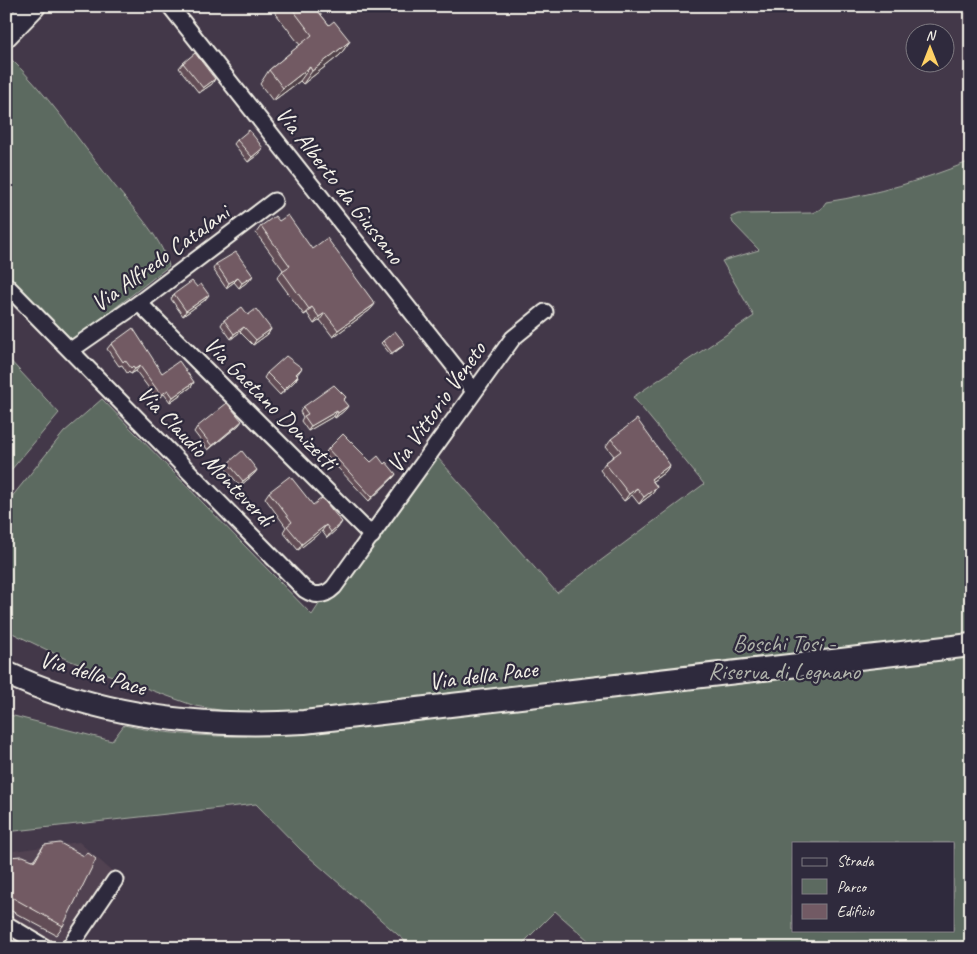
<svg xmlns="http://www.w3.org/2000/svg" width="977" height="954" viewBox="0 0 977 954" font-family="Caveat,sans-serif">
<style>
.built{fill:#514251}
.green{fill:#5c6a60;stroke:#a8aea4;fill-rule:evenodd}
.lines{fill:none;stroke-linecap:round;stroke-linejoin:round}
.minor-casing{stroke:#f4f1e8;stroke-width:19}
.secondary-casing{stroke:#f4f1e8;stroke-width:26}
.minor{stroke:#2f2a3d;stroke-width:15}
.secondary{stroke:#2f2a3d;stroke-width:22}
.wall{fill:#624d56;stroke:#f4f1e8}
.shaded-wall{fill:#503f46;stroke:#f4f1e8}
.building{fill:#725a64;stroke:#f4f1e8}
.labels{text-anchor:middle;stroke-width:4.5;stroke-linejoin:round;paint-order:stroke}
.street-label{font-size:24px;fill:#f4f1e8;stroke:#2f2a3d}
.park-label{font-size:24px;fill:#b0b4ab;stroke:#2f2a3d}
</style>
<rect width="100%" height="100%" fill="#433849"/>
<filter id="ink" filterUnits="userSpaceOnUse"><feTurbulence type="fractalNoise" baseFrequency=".02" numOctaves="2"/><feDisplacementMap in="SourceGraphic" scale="10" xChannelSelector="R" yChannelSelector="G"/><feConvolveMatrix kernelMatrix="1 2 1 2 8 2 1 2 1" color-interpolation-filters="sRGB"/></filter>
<g filter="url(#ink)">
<path class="built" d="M79,842l35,31 -53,75h-5l-50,-29v-67z"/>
<g class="green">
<path d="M6,54c40,38 71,84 105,127 20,26 49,53 58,85l-94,73h-6l-63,-57z"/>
<path d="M971,161v787h-374l-42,-37 -37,37h-105l-112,-98 -45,-46 -250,28v-118l106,27 12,-16c40,9 83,12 123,11l-3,-22 -49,-8 -127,-46 -62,-30v-126l58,-72 38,-33 210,216 13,-20 112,-138 120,136 147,-109 -71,-87 121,-81 -32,-55 37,-11 -26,-27 -2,-6 7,-3 74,-1 9,-4 5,-7c52,-8 96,-22 145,-41zM793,843h160v87h-160z"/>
<path d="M6,356l53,57 -53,63z"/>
</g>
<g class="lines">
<g class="minor-casing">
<g id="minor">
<path d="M170,6l304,385"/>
<path d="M6,285l299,305c11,7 20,6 29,-3l179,-249 32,-26"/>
<path d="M139,303l233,233"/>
<path d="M71,350l68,-47 135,-102"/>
<path d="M6,924l40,24"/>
<path d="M69,948l46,-68"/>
</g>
</g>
<g class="secondary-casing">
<g id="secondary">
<path d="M6,35l28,-29"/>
<path d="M6,673c94,44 196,55 298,49l667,-77"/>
</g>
</g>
<use href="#minor" class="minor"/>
<use href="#secondary" class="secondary"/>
</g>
<g class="wall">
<path d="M270,6h44l15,19 21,16 -10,14 -37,29 -3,-3 -27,20 -13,-17 9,-14 31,-25z"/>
<path d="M183,63l29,21 -13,9 -20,-25z"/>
<path d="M237,140l23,13 -12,9 -14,-18z"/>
<path d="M279,221l96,83 -5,6 -37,27 -13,-17 -6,4 -7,-11 -3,2 -27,-37 6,-8 -27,-37 5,-7z"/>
<path d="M216,264l34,16 -11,8 -5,-6 -8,6 -13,-19z"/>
<path d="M174,294l31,6 -22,16 -12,-17z"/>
<path d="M248,315l23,14 -3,5 -15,11 -13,-13 -9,7 -10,-14 3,-5z"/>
<path d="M383,341l20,5 -12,9 -10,-12z"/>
<path d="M111,344l51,29 32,9 -3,5 -21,15 -6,-8 -7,5 -21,-28 -5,3 -2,-3 -2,2 -5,-8 -3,1 -12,-17z"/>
<path d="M302,368l-5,7 1,1 -3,5 -15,14 -16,-17 3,-5z"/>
<path d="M346,397l-3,4 5,5 -4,5 -9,7 -1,-2 -26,15 -7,-10 2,-4 -3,-5 3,-5z"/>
<path d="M239,425l-31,25 -14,-18 3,-5z"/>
<path d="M611,439l59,26 -5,7 -12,9 4,6 -5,7 -13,10 -7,-9 -8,6 -24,-31 5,-7 9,-7 -8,-10z"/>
<path d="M328,449l43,13 13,2 12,10 -3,4 -24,23 -44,-47z"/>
<path d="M228,463l29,7 -3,4 -14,12 -15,-18z"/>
<path d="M269,492l44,13 25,23 -11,10 -5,-7 -24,19 -15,-18 3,-5 -21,-29z"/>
<path d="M44,845l19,81 -7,9 -50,-27v-51l28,3z"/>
</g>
<g class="shaded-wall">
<path d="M350,41l-10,14 -37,29 9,-13z"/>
<path d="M310,67l-10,14 -27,20 10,-13z"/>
<path d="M215,79l-3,5 -13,9 4,-5z"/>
<path d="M263,148l-3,5 -12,9 4,-5z"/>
<path d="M253,276l-3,4 -11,8 3,-5z"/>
<path d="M238,278l-4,4 -8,6 3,-5z"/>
<path d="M209,295l-4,5 -22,16 3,-5z"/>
<path d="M375,304l-5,6 -37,27 5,-7z"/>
<path d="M312,307l-5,6 -3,2 5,-6z"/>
<path d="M325,313l-5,7 -6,4 5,-7z"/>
<path d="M244,327l-4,5 -9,7 3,-5z"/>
<path d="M271,329l-3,5 -15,11 3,-5z"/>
<path d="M405,344l-2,2 -12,9 1,-2z"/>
<path d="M140,366l-4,5 -5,3 4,-5z"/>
<path d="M298,376l-3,5 -15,14 4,-5z"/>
<path d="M194,382l-3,5 -21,15 3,-5z"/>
<path d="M348,406l-4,5 -9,7 3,-5z"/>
<path d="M337,411l-3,5 -26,15 3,-5z"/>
<path d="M242,421l-3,4 -31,25 4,-4z"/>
<path d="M670,465l-5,7 -19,14 5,-7z"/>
<path d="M257,470l-3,4 -14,12 3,-5z"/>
<path d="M396,474l-3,4 -24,23 3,-4z"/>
<path d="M657,487l-5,7 -13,10 5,-7z"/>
<path d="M637,488l-5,7 -8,6 5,-7z"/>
<path d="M342,522l-4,6 -11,10 4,-6z"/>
<path d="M326,525l-4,6 -24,19 4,-6z"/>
</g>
<g class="building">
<path d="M290,6h24l15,19 5,-4 16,20 -38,30 -2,-4 -27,21 -14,-18 43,-35z"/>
<path d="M195,53l20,26 -12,9 -20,-25z"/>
<path d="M249,130l14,18 -11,9 -15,-17z"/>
<path d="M288,215l24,34 15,-11 48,66 -37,26 -13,-17 -6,4 -7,-10 -3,2 -27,-38 8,-5 -29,-40 14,-10 4,5z"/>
<path d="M236,252l17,24 -11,7 -4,-5 -9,5 -13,-19z"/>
<path d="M192,281l5,6 4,-3 8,11 -23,16 -12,-17z"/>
<path d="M242,307l6,8 8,-6 15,20 -15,11 -12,-13 -10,7 -10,-14z"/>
<path d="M133,328l29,45 17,-12 15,21 -21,15 -5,-7 -7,5 -21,-29 -5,3 -2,-3 -2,2 -6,-8 -2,2 -12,-18z"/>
<path d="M395,331l10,13 -13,9 -9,-12z"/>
<path d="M286,356l16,12 -6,6 2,2 -14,14 -17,-17z"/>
<path d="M334,385l12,12 -3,3 5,6 -10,7 -1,-2 -26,15 -7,-10 4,-2 -5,-7z"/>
<path d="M227,403l15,18 -30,25 -15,-19z"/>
<path d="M637,419l33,46 -19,14 6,8 -13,10 -7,-9 -8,6 -24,-31 16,-12 -10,-12z"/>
<path d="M343,434l28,28 7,-6 6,8 2,-2 10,12 -24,23 -44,-48z"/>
<path d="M242,451l15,19 -14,11 -15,-18z"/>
<path d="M290,476l23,29 9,-7 20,24 -11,10 -5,-7 -24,19 -15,-18 5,-4 -23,-30z"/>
<path d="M60,843l24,13 3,-4 9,7 -33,67 -57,-32v-37l17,-1 12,5 9,-16z"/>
<path d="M6,938l3,1 -3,6z"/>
</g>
</g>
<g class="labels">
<g class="street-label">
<text transform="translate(340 185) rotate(52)" y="8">Via Alberto da Giussano</text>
<text transform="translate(160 258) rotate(-36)" y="8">Via Alfredo Catalani</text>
<text transform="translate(271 403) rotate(45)" y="8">Via Gaetano Donizetti</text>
<text transform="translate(436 407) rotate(-55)" y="8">Via Vittorio Veneto</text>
<text transform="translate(206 456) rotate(46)" y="8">Via Claudio Monteverdi</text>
<text transform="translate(93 673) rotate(16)" y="8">Via della Pace</text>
<text transform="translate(483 675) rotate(-7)" y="8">Via della Pace</text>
</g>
<g class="park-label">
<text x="784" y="651">Boschi Tosi -<tspan x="784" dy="28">Riserva di Legnano</tspan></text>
</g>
</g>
<rect width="977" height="954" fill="none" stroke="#2f2a3d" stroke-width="25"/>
<rect x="12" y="12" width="952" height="929" fill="none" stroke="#f4f1e8" stroke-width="2" filter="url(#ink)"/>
<rect x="792" y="842" width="162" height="90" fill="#2f2a3d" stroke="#7e7a81"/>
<rect x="802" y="858" width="25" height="8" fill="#2f2a3d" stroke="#7e7a81"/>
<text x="837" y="866" font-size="15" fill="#f4f1e8">Strada</text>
<rect x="802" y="879" width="25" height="15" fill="#5c6a60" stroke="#7e7a81"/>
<text x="837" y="892" font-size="15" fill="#f4f1e8">Parco</text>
<rect x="802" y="904" width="25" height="15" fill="#725a64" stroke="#7e7a81"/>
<text x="837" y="916" font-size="15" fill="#f4f1e8">Edificio</text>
<g transform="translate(930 48)"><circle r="24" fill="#2f2a3d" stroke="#7e7a81"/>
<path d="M0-4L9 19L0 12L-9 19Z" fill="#ffd166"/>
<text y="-8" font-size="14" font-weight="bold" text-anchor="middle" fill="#f4f1e8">N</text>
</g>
</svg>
